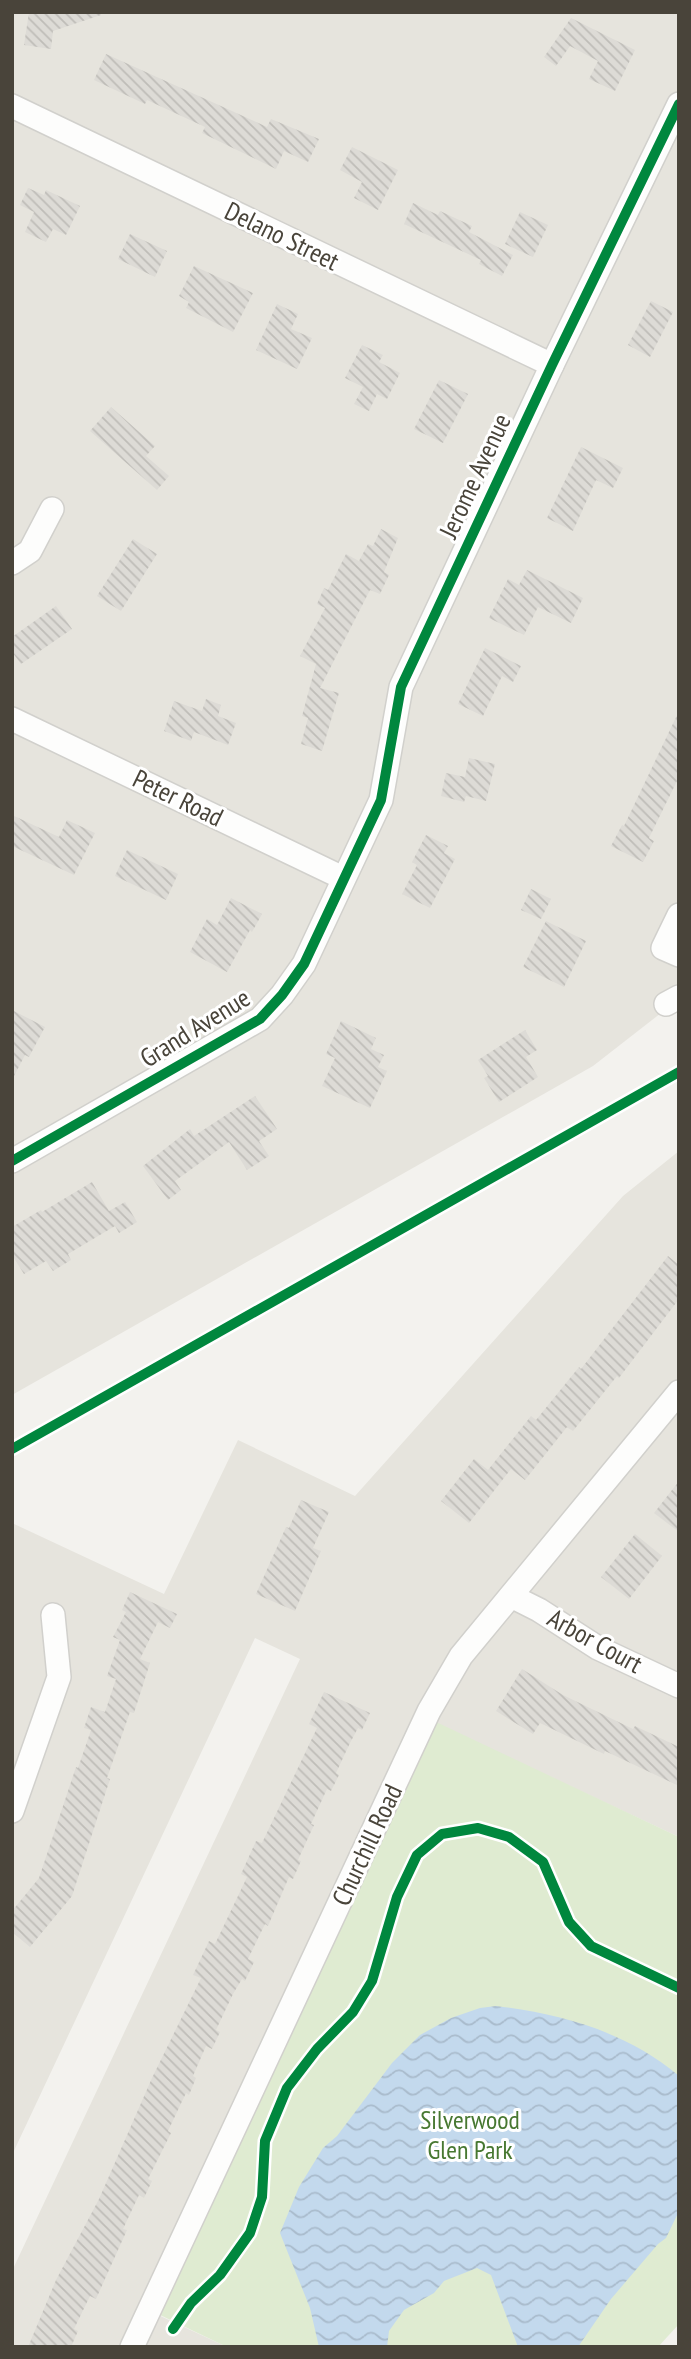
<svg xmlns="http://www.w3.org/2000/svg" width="691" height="2359" viewBox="0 0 691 2359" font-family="'PT Sans Narrow',sans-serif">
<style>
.residential{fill:#e6e4dd}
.green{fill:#dfebd1}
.water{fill:url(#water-waves)}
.building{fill:url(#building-back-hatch)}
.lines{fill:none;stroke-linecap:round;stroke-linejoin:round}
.minor-casing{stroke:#d1d0cc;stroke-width:26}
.minor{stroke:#fdfdfc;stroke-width:23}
.cycleway-casing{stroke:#fff;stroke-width:15}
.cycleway{stroke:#00873e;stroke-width:10}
.labels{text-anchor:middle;stroke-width:6;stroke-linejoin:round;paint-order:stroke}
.street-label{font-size:26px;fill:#49443a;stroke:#fff}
.park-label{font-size:26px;fill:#477831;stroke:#fff}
</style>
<defs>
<pattern id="water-waves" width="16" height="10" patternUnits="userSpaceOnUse" patternTransform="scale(1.75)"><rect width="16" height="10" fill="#c3d9ed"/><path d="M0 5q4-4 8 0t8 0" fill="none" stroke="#a9bbcc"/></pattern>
<pattern id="building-back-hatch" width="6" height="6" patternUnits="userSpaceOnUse" patternTransform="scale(1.75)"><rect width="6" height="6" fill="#dddbd6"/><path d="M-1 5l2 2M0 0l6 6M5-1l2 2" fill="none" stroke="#bfbdb8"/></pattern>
</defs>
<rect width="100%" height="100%" fill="#f3f2ee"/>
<g class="residential">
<path d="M12,12h667v987l-86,67 -581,329z"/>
<path d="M679,1151v686l-248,-116 -275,593 71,33h-215v-76l288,-612 -45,-21 -243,517v-632l152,71 74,-154 117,56 268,-300z"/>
</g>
<path class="green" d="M432,1720l247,117v487l-21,23h-431l-71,-34z"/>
<path class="water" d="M496,2006c66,8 131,26 183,70v135l-13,27 -8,6 -47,55 -33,48h-60l-27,-72 -14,-7 -33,13 -10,12 -30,17 -15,21 -2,16h-68l-9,-39 -30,-75 19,-46 24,-39 14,-12 55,-73 28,-28 31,-17 29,-10z"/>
<g class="building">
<path d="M29,12h71l1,3 -48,16 -2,18 -27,-4z"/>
<path d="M571,18l64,32 -20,41 -26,-12 9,-18 -28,-15 -14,20 -12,-9z"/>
<path d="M106,54l148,67 13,6 4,-8 48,20 -11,23 -24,-11 -8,18 -74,-36 3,-6 -58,-27 -2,4 -51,-24z"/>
<path d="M352,147l46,23 -20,40 -24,-12 8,-16 -22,-12z"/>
<path d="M28,188l16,7 2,-5 34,16 -14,29 -13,-6 -7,13 -21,-10 9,-20 -14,-7z"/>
<path d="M413,203l25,12 2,-4 32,15 -3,6 44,23 -11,21 -23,-12 2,-4 -77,-36z"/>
<path d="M520,212l28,13 -15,32 -28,-13z"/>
<path d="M130,234l37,17 -12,26 -37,-18z"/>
<path d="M194,266l59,27 -20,39 -47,-24 3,-6 -10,-6z"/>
<path d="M651,301l22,11 -23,45 -22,-12z"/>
<path d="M277,304l21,10 -7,15 21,9 -15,31 -41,-19z"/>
<path d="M362,345l21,10 -4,7 21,11 -13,26 -10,-5 -8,17 -15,-7 9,-17 -18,-9z"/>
<path d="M439,380l29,14 -25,49 -29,-14z"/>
<path d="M111,407l44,39 -9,10 23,20 -12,14 -67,-59z"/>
<path d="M581,447l42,21 -10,20 -17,-8 -23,51 -26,-13z"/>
<path d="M381,529l17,9 -14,34 5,3 -9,19 -10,-4 -50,98 19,5 -17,58 -21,-7 7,-26 -6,-2 14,-52 -16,-8 25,-48 -8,-4 7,-16 4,2 18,-36 13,7 9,-17 5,2z"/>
<path d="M133,539l24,15 -36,57 -24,-15z"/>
<path d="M527,570l56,28 -12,25 -33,-16 -14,28 -35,-17 19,-39 11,6z"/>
<path d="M56,606l16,23 -51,35 -9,-12v-15z"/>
<path d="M485,648l36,18 -8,16 -11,-6 -19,40 -25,-12z"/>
<path d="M206,699l15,6 -3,11 18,7 -8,22 -34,-13 -3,9 -27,-10 10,-30 28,10z"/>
<path d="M679,711v66l-30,61 5,3 -11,21 -32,-16 11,-21 2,1z"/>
<path d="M469,758l26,6 -9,37 -20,-5 -2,6 -23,-6 5,-23 19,4z"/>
<path d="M12,815l47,22 8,-17 28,13 -21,42 -62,-29z"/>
<path d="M426,835l22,11 -4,7 11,6 -25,49 -28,-14 15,-29 -5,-3z"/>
<path d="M127,850l51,24 -12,26 -51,-24z"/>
<path d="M531,889l20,10 -10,20 -20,-9z"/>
<path d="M231,898l31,16 -10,18 -2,-2 -23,42 -37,-20 17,-33 10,6z"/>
<path d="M546,921l40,20 -22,46 -41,-20z"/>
<path d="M12,1010l33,17 -16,30 -4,-2 -13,25z"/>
<path d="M341,1021l35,17 -5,11 13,6 -6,12 9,4 -17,37 -48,-22 13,-28 -9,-4z"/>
<path d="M525,1030l12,20 -11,7 12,20 -39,25 -15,-24 4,-2 -10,-16z"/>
<path d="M255,1096l22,33 -18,12 10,15 -22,14 -18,-28 -54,39 6,9 -13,10 -25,-34 47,-37 4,7z"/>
<path d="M92,1182l17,29 16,-9 12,20 -18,11 -4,-7 -47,28 3,6 -18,11 -7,-10 -22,13 -12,-19v-28l29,-17 1,2z"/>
<path d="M668,1256l11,9v34l-60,79 -2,-2 -44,55 -6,-4 -42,53 -14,-11 -42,54 -28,-22 33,-42 14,11 43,-54 5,4 43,-53 2,2z"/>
<path d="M679,1481v51l-25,-19z"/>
<path d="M301,1500l28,12 -16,36 8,3 -26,60 -39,-17 30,-67 3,1z"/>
<path d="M635,1534l27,22 -33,43 -28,-22z"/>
<path d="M130,1592l47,22 -7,14 -12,-6 -18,37 10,4 -16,50 -4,-1 -23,66 3,1 -38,117 -42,51 -18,-15v-21l27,-33 37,-111 2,1 13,-38 -7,-2 7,-21 14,5 11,-33 -9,-3 13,-36 -7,-3 13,-25 -4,-2z"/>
<path d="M522,1669l41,26 70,34 2,-3 44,21v39l-74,-35 -1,3 -64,-31 -7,11 -37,-23z"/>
<path d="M324,1692l46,21 -8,17 -4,-2 -8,15 -14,30 3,2 -8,16 -4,-2 -16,35 3,1 -16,35 3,1 -8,18 -4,-2 -21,49 -3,-2 -17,35 6,3 -9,19 -3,-2 -9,15 -17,36 4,2 -8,17 -6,-3 -13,30 3,2 -7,17 -3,-2 -18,38 3,2 -23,46 4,2 -8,17 -5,-3 -16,34 4,1 -31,69 -6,-3 -16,33 4,2 -7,16h-43l28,-67 43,-81 53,-121 49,-100 -8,-3 16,-34 6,3 32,-67 -6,-3 15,-33 6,2 55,-115 -8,-4z"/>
</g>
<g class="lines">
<g class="minor-casing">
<g id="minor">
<path d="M12,106l540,259"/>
<path d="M12,563l18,-12 22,-42"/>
<path d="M12,719l331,159"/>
<path d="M679,915l-16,33 16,7"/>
<path d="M666,1004l13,-7"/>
<path d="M12,1161l248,-142 22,-24 22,-31 77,-164 20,-113 151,-322 127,-261"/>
<path d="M511,1596l28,14 59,38 81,38"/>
<path d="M12,1811l47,-134 -6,-62"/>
<path d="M132,2347l297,-636 32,-55 218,-264"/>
</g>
</g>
<use href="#minor" class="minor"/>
<g class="cycleway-casing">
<g id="cycleway">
<path d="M12,1161l248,-142 22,-24 22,-31 77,-164 20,-113 151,-322 127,-261"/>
<path d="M12,1449l667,-377"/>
<path d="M173,2329l18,-26 29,-28 30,-42 12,-36 3,-56 22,-53 30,-39 36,-37 19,-31 25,-84 20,-42 25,-21 36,-6 31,9 34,25 26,60 22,24 88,42"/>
</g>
</g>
<use href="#cycleway" class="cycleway"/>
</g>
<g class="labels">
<g class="street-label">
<text transform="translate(282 236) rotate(26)" y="9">Delano Street</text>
<text transform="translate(475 476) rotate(-65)" y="9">Jerome Avenue</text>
<text transform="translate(178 798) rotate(26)" y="9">Peter Road</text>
<text transform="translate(195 1028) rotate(-32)" y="9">Grand Avenue</text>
<text transform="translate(595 1641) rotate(29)" y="9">Arbor Court</text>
<text transform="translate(367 1845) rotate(-65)" y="9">Churchill Road</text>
</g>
<g class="park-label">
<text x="470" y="2129">Silverwood<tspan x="470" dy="30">Glen Park</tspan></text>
</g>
</g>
<rect width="691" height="2359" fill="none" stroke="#49443a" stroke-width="28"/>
</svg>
